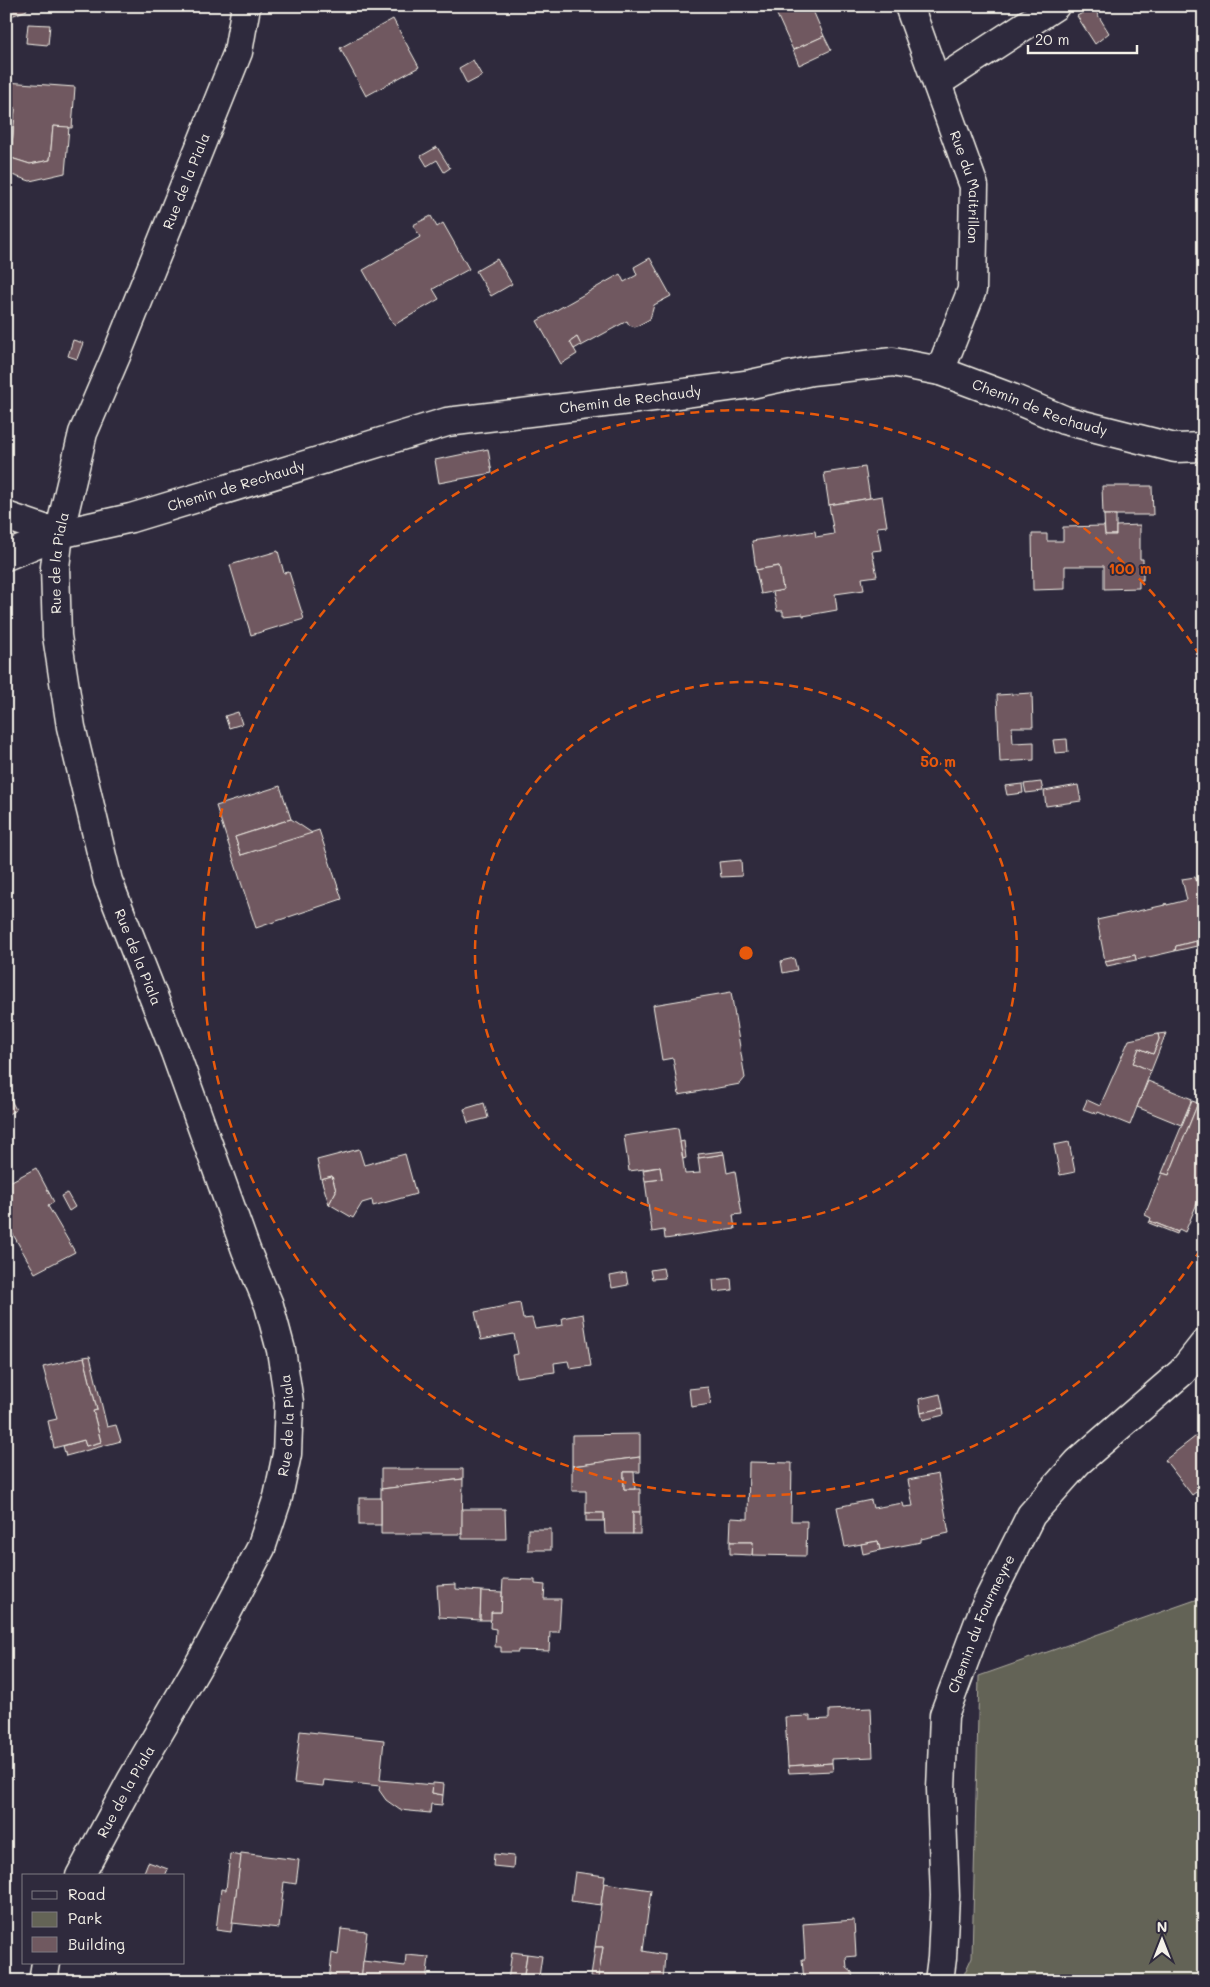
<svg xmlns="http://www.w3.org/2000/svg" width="1210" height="1987" viewBox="0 0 1210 1987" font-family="Mali,sans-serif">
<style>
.green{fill:#646456;stroke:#acaa9f}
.building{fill:#705960;stroke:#f4f1e8}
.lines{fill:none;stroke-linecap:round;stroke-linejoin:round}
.minor-casing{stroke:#f4f1e8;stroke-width:31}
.minor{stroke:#2f2a3d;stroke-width:28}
.ring{fill:none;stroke:#e8590c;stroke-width:2.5;stroke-dasharray:9 6}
.labels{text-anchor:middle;stroke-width:4;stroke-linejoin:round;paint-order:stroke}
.street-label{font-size:14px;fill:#f4f1e8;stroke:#2f2a3d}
.centre{fill:#e8590c;stroke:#2f2a3d;stroke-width:2.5}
.ring-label{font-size:15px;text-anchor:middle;font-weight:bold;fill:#e8590c;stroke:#2f2a3d;stroke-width:4;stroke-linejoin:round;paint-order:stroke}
</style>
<rect width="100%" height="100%" fill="#2f2a3d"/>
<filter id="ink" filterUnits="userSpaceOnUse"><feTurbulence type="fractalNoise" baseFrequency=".02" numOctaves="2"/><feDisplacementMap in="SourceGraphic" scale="10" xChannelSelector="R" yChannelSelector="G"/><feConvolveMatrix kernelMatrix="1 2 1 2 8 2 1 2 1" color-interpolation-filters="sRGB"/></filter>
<g filter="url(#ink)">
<path class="green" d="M1204,1597v384h-243l11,-24 7,-281z"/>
<g class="building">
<path d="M6,6h19l2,4 -21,8z"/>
<path d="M773,6h38l13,30 -31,14z"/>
<path d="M1093,7l16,26 -14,11 -18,-28z"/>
<path d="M393,19l26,48 -53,29 -26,-48z"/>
<path d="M28,24l22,1 -2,20 -22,-2z"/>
<path d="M824,36l7,14 -32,15 -6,-15z"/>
<path d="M473,60l9,16 -15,8 -8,-16z"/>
<path d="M6,82l69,5 -3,41 -19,-2 -3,34 -20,4 -19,-6 4,-50 -9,-1z"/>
<path d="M6,107l9,1 -4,50 19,6 20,-4 3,-34 16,1 -4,46 -35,8 -24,-8z"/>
<path d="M437,147l13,21 -6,4 -7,-12 -10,6 -6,-10z"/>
<path d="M431,216l6,11 6,-4 26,46 -36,20 6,10 -45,26 -31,-55 57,-33 -7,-12z"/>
<path d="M650,258l21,38 -17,9 -4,14 -15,8 -6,-2 -2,-4 -46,25 -4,-9 -7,5 7,12 -16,10 -24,-43 83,-47 4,8 13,-7 -3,-8z"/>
<path d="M497,259l15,25 -21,12 -15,-25z"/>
<path d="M577,337l4,8 -7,4 -4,-7z"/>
<path d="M73,340l10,3 -6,16 -9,-3z"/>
<path d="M488,449l4,24 -53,10 -4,-23z"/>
<path d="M865,467l5,31 -41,7 -5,-32z"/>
<path d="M1102,486h50l1,29h-50z"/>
<path d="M882,496l5,30 -10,1 4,23 -9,1 5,25 -15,2 2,12 -29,4 2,16 -34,6v-2l-20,2v-5h-6l-4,-19 10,-2 -4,-24 -23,4 -4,-29 63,-10 1,6 18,-3 -5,-29z"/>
<path d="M1104,515h12v20h-11z"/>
<path d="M1140,525v34h3v21h-4v8l-35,1v-23h-39v23l-32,1 -1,-56h15v7h16v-14l41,-1 1,9h11v-9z"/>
<path d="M278,551l6,22 5,-1 15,47 -53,16 -21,-70z"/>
<path d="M779,566l4,24 -22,4 -5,-24z"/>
<path d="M1032,693l1,34h-21l1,16 21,-1v18l-34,2 -3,-67z"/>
<path d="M238,712l4,12 -13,4 -4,-12z"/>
<path d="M1067,739l1,13 -13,1 -2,-13z"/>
<path d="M1041,782l2,9 -17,2 -2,-9z"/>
<path d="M1022,784l1,9 -16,2 -2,-9z"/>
<path d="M1078,785l3,16 -35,5 -2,-15z"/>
<path d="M280,786l11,33 -56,18 6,18 78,-25 23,69 -86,29 -40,-122z"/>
<path d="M291,819l21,14 -71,22 -6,-18z"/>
<path d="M741,860l1,16 -21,1 -2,-15z"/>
<path d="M1195,877l9,23v39l-28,7 -1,5 -39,9 -1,-5 -30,6 -8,-41 68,-15 1,-2 1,2 20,-5 -5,-21z"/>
<path d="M1196,941l1,5 -22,5 1,-5z"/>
<path d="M1135,955l1,5 -29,6 -2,-5z"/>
<path d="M794,958l3,12 -14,3 -2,-12z"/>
<path d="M731,992l14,86 -5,6 -61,11 -6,-37 -11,2 -9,-55z"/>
<path d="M1166,1033l-15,38 -18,-8 6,-15 14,6 6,-15 -1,-5z"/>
<path d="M1158,1034l1,5 -6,15 -14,-6 -6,15 18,8 -21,54 -32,-13 -1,2 -14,-5 4,-9 13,6 29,-66z"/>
<path d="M1148,1081l44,18 -11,26 -44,-18z"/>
<path d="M6,1090l10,20 -10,5z"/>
<path d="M1192,1101l6,2 -29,72 -7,-2z"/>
<path d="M484,1103l4,15 -20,5 -4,-14z"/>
<path d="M1198,1103l6,2v82l-19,45 -6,-3 -1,3 -28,-11 1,-3 -6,-3 17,-42 7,2z"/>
<path d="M678,1128l7,46 15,-1 -2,-15 26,-4 3,19 8,-2 7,43 -9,1 2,14 -70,10 -1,-9 -12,2 -7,-51 17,-2 -2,-12 -31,4 -5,-35z"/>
<path d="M684,1141l2,17 -3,1 -3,-17z"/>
<path d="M1069,1142l6,30 -15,3 -6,-30z"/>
<path d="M359,1149l5,16 41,-11 11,40 -43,12 -1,-6 -10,3 -9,15 -24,-14 7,-13 -4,-15 -11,3 -4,-19z"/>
<path d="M723,1151l1,3 -25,4 -1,-4z"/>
<path d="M660,1167l2,12 -17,2 -2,-11z"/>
<path d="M36,1168l18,34 -6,4 27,46 -40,21 -29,-51v-38z"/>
<path d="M332,1176l4,15 -7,13 -8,-25z"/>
<path d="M67,1193l8,14 -6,4 -8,-15z"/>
<path d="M1150,1221l28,11 -1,2 -28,-11z"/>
<path d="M663,1268l2,10 -13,1 -2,-9z"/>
<path d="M626,1273l2,12 -16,3 -2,-12z"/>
<path d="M731,1278l1,12 -18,2 -1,-12z"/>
<path d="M520,1303l3,16 9,-1 3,11 28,-4 -1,-7 21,-4 8,52 -21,3 -2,-8 -14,2 1,9 -39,5 -4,-22 6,-1 -4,-20 -33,6 -6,-28z"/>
<path d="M90,1356l17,71 9,-2 5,16 -55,15 -3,-10 21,-6 2,6 15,-4 -8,-31 4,-1 -13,-53z"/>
<path d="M84,1357l13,53 -4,1 8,31 -15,4 -2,-6 -30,8 -6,-27 9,-2 -14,-52z"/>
<path d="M708,1387l3,17 -20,3 -2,-18z"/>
<path d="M940,1394l3,14 -22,5 -2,-14z"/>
<path d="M943,1408l1,7 -21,5 -2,-7z"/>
<path d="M1204,1430v71l-8,-9 -4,3 -27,-35z"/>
<path d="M640,1434v23l-68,9v-31z"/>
<path d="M640,1457v15h-16v17h16v23h-7v22h-28l-1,-21h-18v-22h-14v-25z"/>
<path d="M749,1462l43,1 -1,58h16l-1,35 -54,-1 1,-13h-23l1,-24 17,1z"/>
<path d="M381,1469h82v10l-82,10z"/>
<path d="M624,1472h10l1,17h-11z"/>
<path d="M938,1474l11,59 -28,6v3l-41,8 -2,-9 -33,6 -8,-40 34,-7 2,8 30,-5 1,4 9,-1 -5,-26z"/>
<path d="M463,1479l-1,55h-81v-45z"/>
<rect x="359" y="1498" width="22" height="27"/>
<path d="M462,1509h43l1,30h-44z"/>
<rect x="633" y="1512" width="7" height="22"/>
<rect x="586" y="1513" width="18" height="8"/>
<rect x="528" y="1529" width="23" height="21"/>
<path d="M878,1541l2,9 -17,4 -2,-10z"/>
<path d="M730,1542h23l-1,13 -22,-1z"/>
<path d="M503,1579l32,1v4l10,1 -1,14h17l-2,33h-9l-1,19 -31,-1v2h-17v-5h-6l1,-18 -6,-1 1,-16h10z"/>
<path d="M456,1584v5l25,2 -1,29 -41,-3 -2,-32z"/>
<path d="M481,1591l21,1 -1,20h-10v8h-11z"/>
<path d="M871,1708l2,49 -41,2v4l-44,3 -3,-49 25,-1v4l19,-1v-9z"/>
<path d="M300,1731l84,9 -4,40 53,5 -1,8 11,2 -1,10 -11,-1 -1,9 -30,-3 -14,-10 -7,-10 1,-4 -56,-6 -1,6 -29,-3z"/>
<path d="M832,1763l1,8 -44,2 -1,-7z"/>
<path d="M433,1783l11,1 -1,11 -11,-2z"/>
<path d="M241,1853l58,7 -3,24 -12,-2 -5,46 -47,-5z"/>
<path d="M230,1854l11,2 -10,76 -15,-2 5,-41 5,1z"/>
<path d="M494,1854l20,2 -1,12 -20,-2z"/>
<path d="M148,1862l20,7 -3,7h-13l-8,-4z"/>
<path d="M575,1872l30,4 -4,29 -30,-4z"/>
<path d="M604,1883l47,7 -8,61 22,4 -2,26h-46l-19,-3 5,-31h-8z"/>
<path d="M854,1920l2,36 -10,1 1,11 5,4 1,9h-49l-2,-22h3l-2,-35z"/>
<path d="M341,1929l26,3 -6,49h-32l3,-28 6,2z"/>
<path d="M595,1947h8l-5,31 -7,-1z"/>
<path d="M512,1952l15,2 -4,27 -15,-1z"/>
<path d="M527,1954l15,2 -3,21 -15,-1z"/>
<path d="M406,1955l23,2 -3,24h-65l2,-20 42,5z"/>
</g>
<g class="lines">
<g class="minor-casing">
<g id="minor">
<path id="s1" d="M909,6l65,180 -2,104 -32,81"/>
<path d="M937,83l118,-77"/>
<path d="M6,516l53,18"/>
<path id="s2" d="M6,556l53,-22 72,-16 316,-96 223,-27 81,-11 60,-13 82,-9 47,9 72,27 52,22 111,28 29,-1"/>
<path id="s3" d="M80,1876l51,-95 75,-129 55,-104 17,-51 9,-43 2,-52 -8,-52 -12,-45 -23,-55 -71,-198 -67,-171 -37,-154 -14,-91 -2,-69 4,-33 24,-101 33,-77 122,-304 8,-46"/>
<path d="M43,1981l3,-18"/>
<path id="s4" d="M939,1981l3,-23 3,-62 -4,-107 3,-74 39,-104 48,-96 47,-53 104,-90 22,-28"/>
</g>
</g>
<use href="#minor" class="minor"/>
</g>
</g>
<g class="ring">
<circle cx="746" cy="953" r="271"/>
<path d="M1201 1249A543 543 0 1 1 1201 657"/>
</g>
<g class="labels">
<g class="street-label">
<text dy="5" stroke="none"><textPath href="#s3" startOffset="1806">Rue de la Piala</textPath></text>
<text dy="5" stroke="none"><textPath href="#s1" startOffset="191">Rue du Maitrillon</textPath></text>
<text dy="5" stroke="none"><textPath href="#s2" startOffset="646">Chemin de Rechaudy</textPath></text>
<text dy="5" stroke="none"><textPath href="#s2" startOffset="1066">Chemin de Rechaudy</textPath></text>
<text dy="5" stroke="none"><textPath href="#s2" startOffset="241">Chemin de Rechaudy</textPath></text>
<text dy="5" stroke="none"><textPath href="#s3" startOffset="1401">Rue de la Piala</textPath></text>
<text transform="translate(138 957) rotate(68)" y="5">Rue de la Piala</text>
<text dy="5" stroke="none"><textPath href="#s3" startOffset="501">Rue de la Piala</textPath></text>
<text dy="5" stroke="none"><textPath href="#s4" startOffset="365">Chemin du Fourmeyre</textPath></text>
<text dy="5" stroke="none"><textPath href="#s3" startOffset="96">Rue de la Piala</textPath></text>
</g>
</g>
<circle cx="746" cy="953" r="8" class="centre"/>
<g class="ring-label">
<text x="1130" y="574">100 m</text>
<text x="938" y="767">50 m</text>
</g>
<rect width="1210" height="1987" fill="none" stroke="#2f2a3d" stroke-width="25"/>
<rect x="12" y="12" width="1185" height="1962" fill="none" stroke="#f4f1e8" stroke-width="2" filter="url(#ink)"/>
<rect x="22" y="1874" width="162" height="90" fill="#2f2a3d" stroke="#7e7a81"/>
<rect x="32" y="1891" width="25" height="8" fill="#2f2a3d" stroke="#7e7a81"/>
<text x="68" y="1900" font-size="15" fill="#f4f1e8">Road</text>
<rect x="32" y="1912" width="25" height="15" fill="#646456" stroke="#7e7a81"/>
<text x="68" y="1924" font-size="15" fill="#f4f1e8">Park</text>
<rect x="32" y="1937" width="25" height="15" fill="#705960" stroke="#7e7a81"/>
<text x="68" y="1950" font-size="15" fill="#f4f1e8">Building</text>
<g transform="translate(1162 1940)" stroke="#2f2a3d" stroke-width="4" paint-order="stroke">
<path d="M0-4L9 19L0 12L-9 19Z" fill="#f4f1e8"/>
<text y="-8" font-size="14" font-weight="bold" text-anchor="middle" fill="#f4f1e8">N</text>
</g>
<path d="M1028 45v8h109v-8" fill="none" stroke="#f4f1e8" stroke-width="2.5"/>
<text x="1035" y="45" font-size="15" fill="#f4f1e8" stroke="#2f2a3d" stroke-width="4" paint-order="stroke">20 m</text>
</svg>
